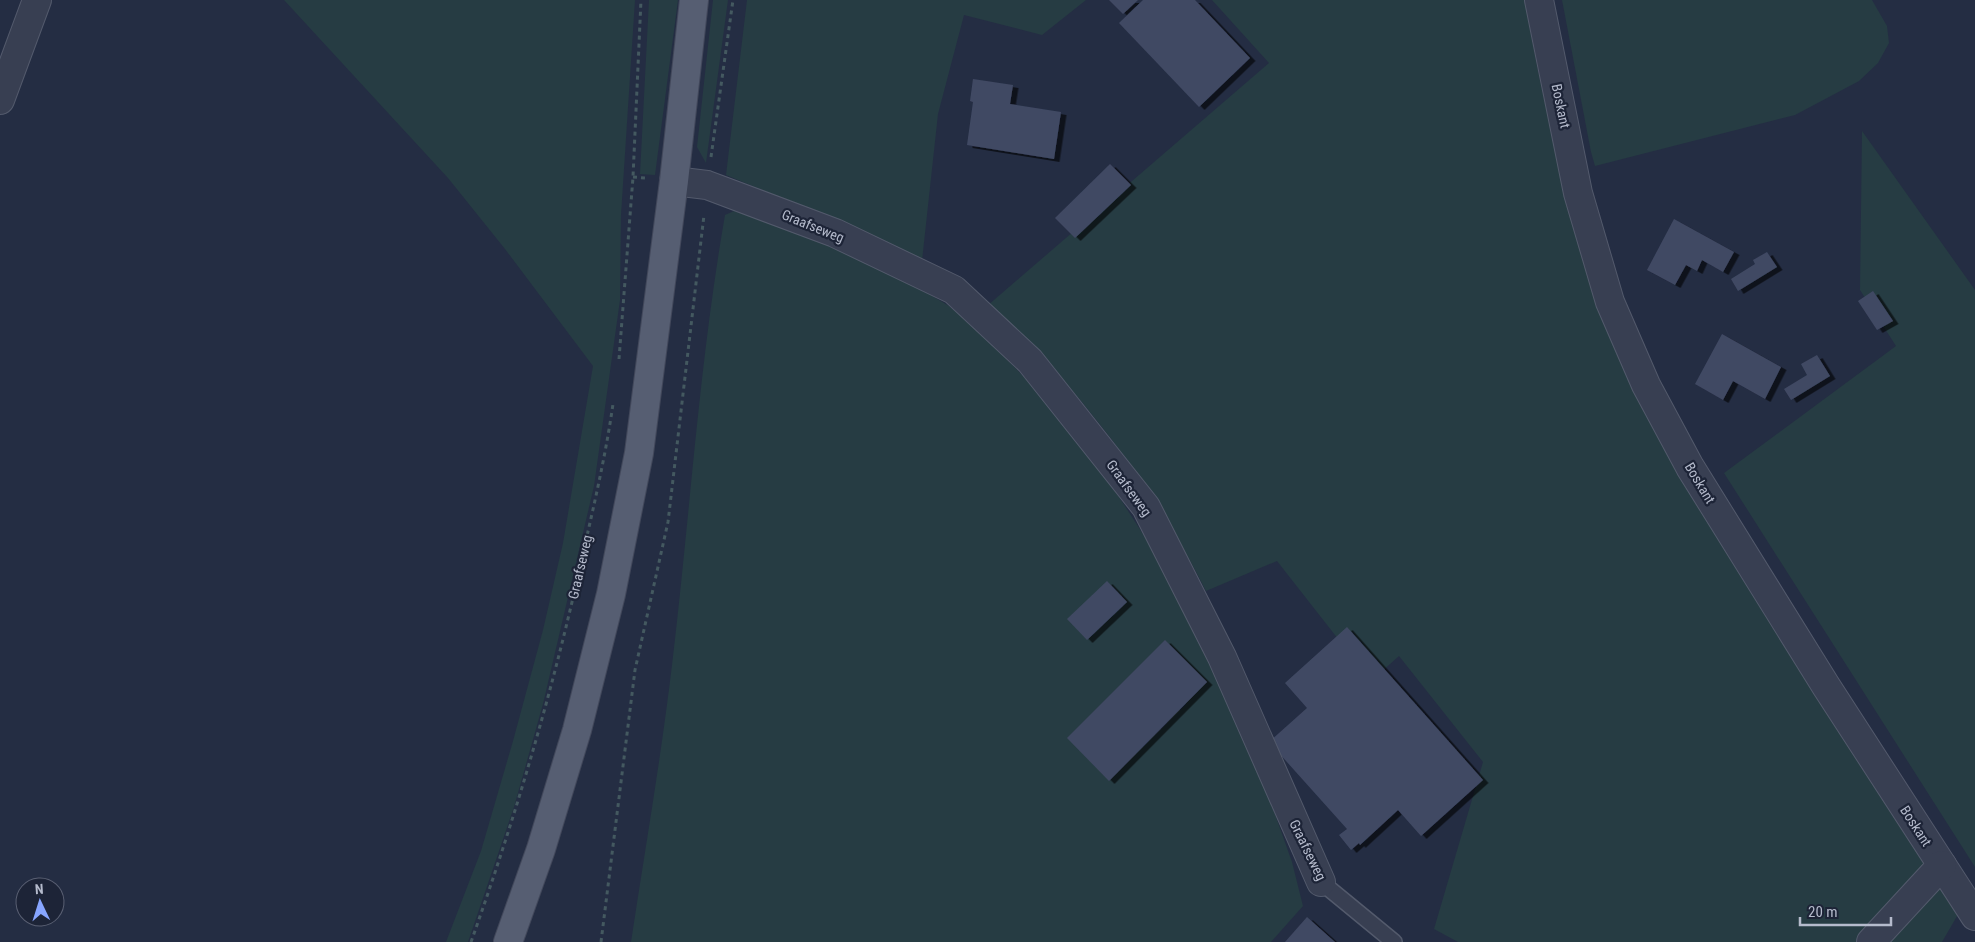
<svg xmlns="http://www.w3.org/2000/svg" width="1975" height="942" viewBox="0 0 1975 942" font-family="'Roboto Condensed',sans-serif">
<style>
.green{fill:#263c43}
.building{fill:#404963;filter:url(#shadow)}
.lines{fill:none;stroke-linecap:round;stroke-linejoin:round}
.lane-casing{stroke:#535a6c;stroke-width:18}
.street-casing{stroke:#535a6c;stroke-width:30}
.primary-casing{stroke:#42485b;stroke-width:30}
.path{stroke:#445960;stroke-width:3;stroke-dasharray:4 4;stroke-linecap:butt}
.lane{stroke:#383f52;stroke-width:15}
.street{stroke:#383f52;stroke-width:28}
.primary{stroke:#565e72;stroke-width:28}
.labels{text-anchor:middle;stroke-width:4.5;stroke-linejoin:round;paint-order:stroke}
.street-label{font-size:14px;fill:#b5bbcc;stroke:#1d2437}
</style>
<defs>
<filter id="shadow"><feDropShadow dx="5.5" dy="3" stdDeviation="0" flood-color="#0009"/></filter>
</defs>
<rect width="100%" height="100%" fill="#242d43"/>
<g class="green">
<path d="M284,0h351l-14,215 -1,85 -26,186 -51,218 -29,103 -46,135h-22l35,-91 32,-110 30,-111 20,-87 30,-177 -88,-117 -57,-71z"/>
<path d="M649,0h29l-23,175 -15,-1z"/>
<path d="M713,0h15l-22,163 -9,-16z"/>
<path d="M747,0h339l-44,35 -78,-20 -26,99 -16,147 -35,-19 -161,-67z"/>
<path d="M1212,0h313c16,96 39,191 69,285l366,626 -18,31h-484l-24,-13 49,-167 -84,-106 -28,25 -94,-120 -71,30c-46,-91 -105,-174 -177,-247 -13,-13 -28,-25 -42,-38l282,-243z"/>
<path d="M1562,0h310l15,26 2,17 -11,20 -19,18 -64,34 -200,51 -4,-14z"/>
<path d="M1862,131l113,159v577l-251,-394 172,-127 -36,-56z"/>
<path d="M734,211l29,8 40,14 104,48 42,25 27,22 53,54 37,44 42,54 37,57 30,56 49,77 68,192 11,44 -32,36h-640c14,-92 30,-184 41,-277 18,-150 27,-301 53,-450z"/>
</g>
<g class="building">
<path d="M1109,0h29l-15,14z"/>
<path d="M1143,0h52l55,58 -51,49 -80,-84z"/>
<path d="M973,79l40,6 -3,19 51,8 -7,47 -87,-14 6,-43 -3,-1z"/>
<path d="M1110,164l21,21 -56,53 -20,-20z"/>
<path d="M1674,219l60,33 -11,20 -21,-12 -5,11 -11,-6 -11,20 -28,-15z"/>
<path d="M1767,252l10,15 -39,24 -7,-12 24,-15 -2,-4z"/>
<path d="M1873,291l20,30 -16,9 -19,-29z"/>
<path d="M1722,334l59,33 -16,32 -32,-18 -10,19 -28,-16z"/>
<path d="M1817,355l13,21 -39,24 -7,-11 23,-14 -6,-11z"/>
<path d="M1107,581l20,21 -40,38 -20,-21z"/>
<path d="M1347,627l136,153 -62,56 -23,-26 -38,35 -1,-2 -8,7 -12,-15 8,-6 -78,-87 38,-34 -22,-25z"/>
<path d="M1165,640l42,42 -98,99 -42,-43z"/>
<path d="M1307,917l28,25h-50z"/>
</g>
<g class="lines">
<g class="lane-casing">
<path id="lane" d="M1321,882l73,60"/>
</g>
<g class="street-casing">
<g id="street">
<path d="M1539,0l39,193 32,109 36,83 44,82 136,219 149,230"/>
<path d="M0,100l37,-100"/>
<path d="M674,181l33,4 128,48 119,57 76,71 116,146 76,150 99,225"/>
<path d="M1871,942l71,-77"/>
</g>
</g>
<g class="primary-casing">
<path id="primary" d="M508,942l33,-93 36,-119 34,-136 28,-141 35,-272 20,-181"/>
</g>
<g class="path">
<path d="M711,157l22,-157"/>
<path d="M633,177l12,1"/>
<path d="M619,359l14,-182 8,-177"/>
<path d="M471,942c46,-129 84,-259 113,-393 11,-48 22,-96 29,-145"/>
<path d="M601,942l34,-272 33,-148 36,-307"/>
</g>
<use href="#lane" class="lane"/>
<use href="#street" class="street"/>
<use href="#primary" class="primary"/>
</g>
<g class="labels">
<g class="street-label">
<text transform="translate(1561 106) rotate(78)" y="5">Boskant</text>
<text transform="translate(813 226) rotate(22)" y="5">Graafseweg</text>
<text transform="translate(1700 483) rotate(59)" y="5">Boskant</text>
<text transform="translate(1129 488) rotate(54)" y="5">Graafseweg</text>
<text transform="translate(580 567) rotate(-77)" y="5">Graafseweg</text>
<text transform="translate(1916 826) rotate(57)" y="5">Boskant</text>
<text transform="translate(1308 850) rotate(64)" y="5">Graafseweg</text>
</g>
</g>
<g transform="translate(40 902) rotate(356)"><circle r="24" fill="#1d2437" stroke="#5a6073"/>
<path d="M0-4L9 19L0 12L-9 19Z" fill="#87a5ff"/>
<text y="-8" font-size="14" font-weight="bold" text-anchor="middle" fill="#b5bbcc">N</text>
</g>
<path d="M1800 917v8h91v-8" fill="none" stroke="#b5bbcc" stroke-width="2.5"/>
<text x="1808" y="917" font-size="15" fill="#b5bbcc" stroke="#1d2437" stroke-width="4" paint-order="stroke">20 m</text>
</svg>
